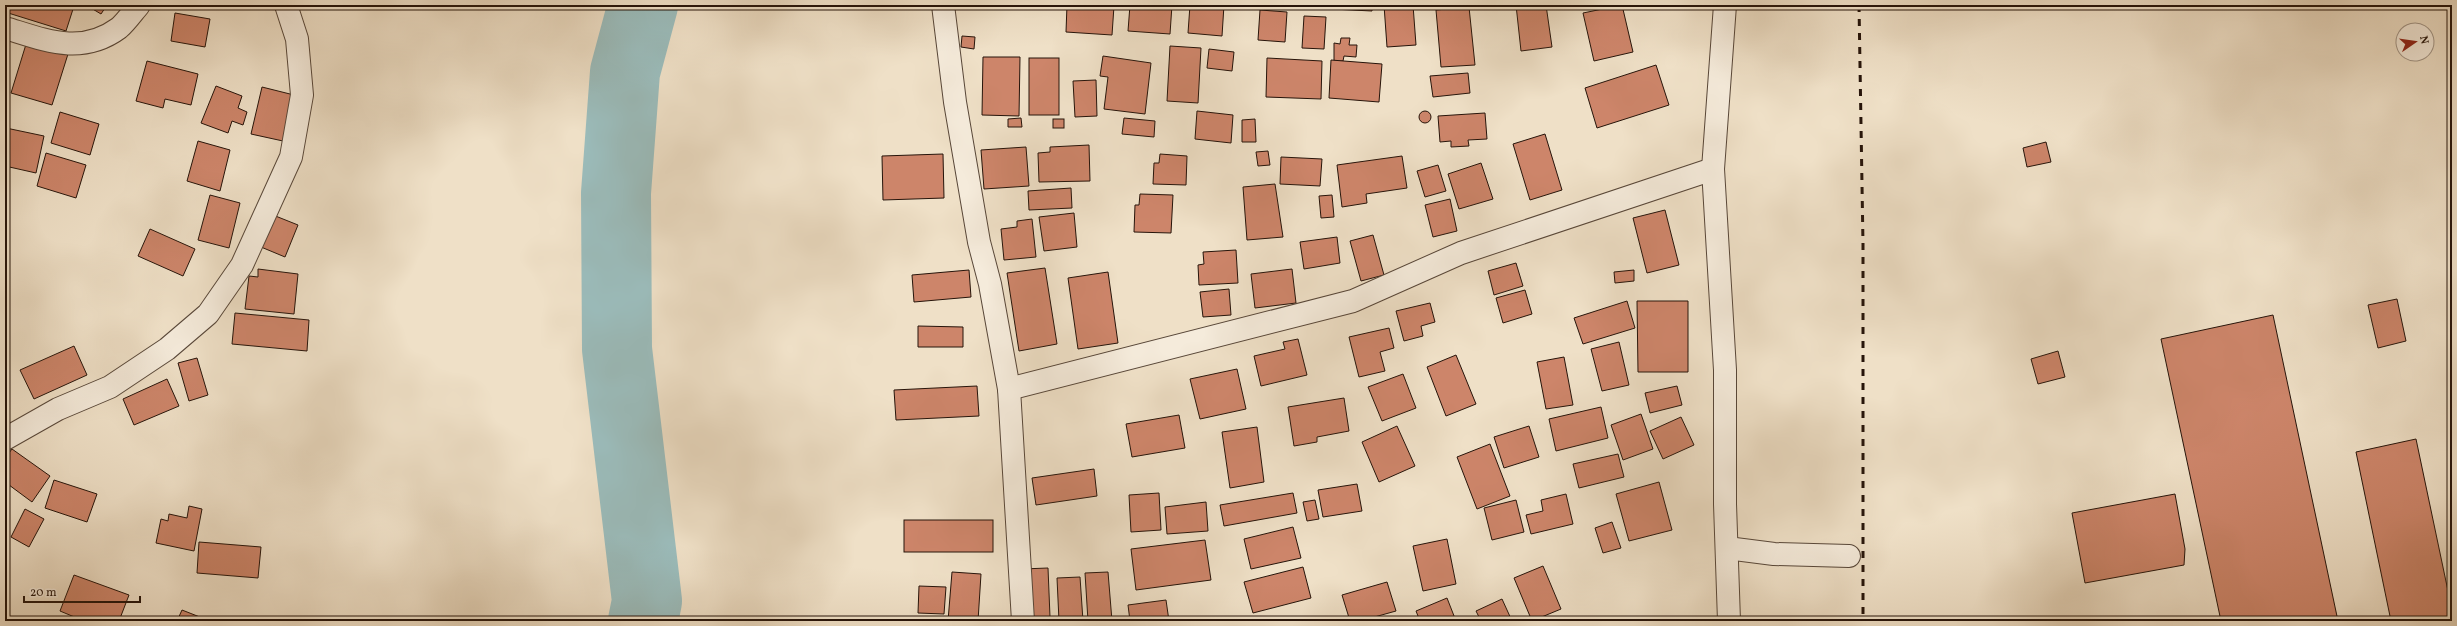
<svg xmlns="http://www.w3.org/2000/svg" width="2457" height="626" viewBox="0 0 2457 626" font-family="Vollkorn,serif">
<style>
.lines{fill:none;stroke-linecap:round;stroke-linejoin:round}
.river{stroke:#9bbcbb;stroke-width:70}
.building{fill:#cd856a;stroke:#26140a}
.minor-casing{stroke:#584739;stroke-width:24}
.minor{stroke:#f5ebdb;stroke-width:22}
.rail{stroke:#26140a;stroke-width:3;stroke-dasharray:7 7;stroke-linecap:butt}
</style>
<rect width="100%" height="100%" fill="#efe0c7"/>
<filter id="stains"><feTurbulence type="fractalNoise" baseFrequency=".005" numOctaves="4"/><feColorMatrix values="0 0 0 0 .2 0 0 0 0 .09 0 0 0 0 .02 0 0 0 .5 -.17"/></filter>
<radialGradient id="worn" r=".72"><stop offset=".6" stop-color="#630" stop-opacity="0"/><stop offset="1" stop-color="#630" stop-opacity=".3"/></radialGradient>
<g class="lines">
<path class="river" d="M643,621l4,-20 -30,-252 -1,-156 9,-121 18,-67"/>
</g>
<g class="building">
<path d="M5,5h67l2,1 -8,25 -61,-19z"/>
<path d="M86,5h21l-6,9z"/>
<path d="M1067,5l47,1 -2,29 -46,-3z"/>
<path d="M1130,5h42l-2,29 -42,-3z"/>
<path d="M1190,5h34l-2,31 -34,-3z"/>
<path d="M1323,5v1h-28v-1z"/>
<path d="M1333,5h39v6l-40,-2z"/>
<path d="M1384,5h29l3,40 -29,2z"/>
<path d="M1516,5h30l6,42 -31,4z"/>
<path d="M1590,5h18l-17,3z"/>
<path d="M1622,5l11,47 -39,9 -11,-48z"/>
<path d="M1469,7l6,58 -34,2 -5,-57z"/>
<path d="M1260,10l27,2 -2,30 -27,-2z"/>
<path d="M175,13l35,6 -5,28 -34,-6z"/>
<path d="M1304,16l22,1 -2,32 -22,-1z"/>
<path d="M962,36l13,1 -1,12 -13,-2z"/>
<path d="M1341,38h9l-1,7h8l-1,12 -12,-1 -1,5h-9v-18l6,1z"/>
<path d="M27,41l41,13 -16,51 -41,-12z"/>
<path d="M1170,46l31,2 -3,55 -31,-2z"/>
<path d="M1209,49l25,3 -2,19 -25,-3z"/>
<path d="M1103,56l48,7 -6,51 -41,-5 4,-32 -8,-1z"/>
<path d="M983,57h37l-1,59 -37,-1z"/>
<rect x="1029" y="58" width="30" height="57"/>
<path d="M1267,58l55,3 -1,38 -55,-2z"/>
<path d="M1331,60l51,4 -3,38 -50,-4z"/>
<path d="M147,61l51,13 -7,31 -26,-6 -2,9 -27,-7z"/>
<path d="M1656,65l13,40 -72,23 -12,-40z"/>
<path d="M1468,73l2,20 -37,4 -3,-21z"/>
<path d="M1096,80l1,36 -22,1 -2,-36z"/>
<path d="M216,86l26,10 -4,12 9,4 -4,13 -11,-4 -4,12 -27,-10z"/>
<path d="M262,87l32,8 -11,46 -32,-7z"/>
<circle cx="1425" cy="117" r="6"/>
<path d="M1197,111l36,4 -2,28 -36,-4z"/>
<path d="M60,112l39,12 -9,31 -39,-12z"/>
<path d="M1485,113l2,26 -19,1 1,6 -18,1v-6l-11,1 -2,-26z"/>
<path d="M1021,118l1,9h-14v-8z"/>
<path d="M1124,118l31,3 -1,16 -32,-3z"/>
<rect x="1053" y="119" width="11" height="9"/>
<path d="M1255,119l1,23h-14v-22z"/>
<path d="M6,128l38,8 -8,37 -31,-7z"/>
<path d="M1545,134l17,56 -32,10 -17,-56z"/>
<path d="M198,141l32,9 -10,41 -33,-10z"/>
<path d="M2046,142l5,20 -24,5 -4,-19z"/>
<path d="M1089,145l1,36 -51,1 -1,-29 12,-1v-5z"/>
<path d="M1026,147l3,39 -45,3 -3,-39z"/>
<path d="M1268,151l2,14 -12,1 -2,-14z"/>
<path d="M46,153l40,12 -10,33 -39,-12z"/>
<path d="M943,154l1,44 -61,2 -1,-44z"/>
<path d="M1160,154l27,2 -1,29 -33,-1 1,-21h5z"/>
<path d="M1402,156l5,32 -41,6 1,9 -25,4 -5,-42z"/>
<path d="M1281,157l41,2 -2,27 -40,-2z"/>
<path d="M1481,163l12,36 -34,10 -11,-35z"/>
<path d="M1438,165l8,26 -21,6 -8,-26z"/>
<path d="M1275,184l8,53 -36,3 -4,-53z"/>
<path d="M1071,188l1,20 -43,2 -1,-19z"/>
<path d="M1140,194l33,1 -2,38 -37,-1 1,-27h4z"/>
<path d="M210,195l30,8 -11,45 -31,-8z"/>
<path d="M1332,195l2,22 -13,1 -2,-22z"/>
<path d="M1450,199l7,32 -24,6 -8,-32z"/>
<path d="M1665,210l14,55 -32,8 -14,-55z"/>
<path d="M1074,213l3,34 -33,4 -5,-34z"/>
<path d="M273,215l25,10 -13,32 -24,-10z"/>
<path d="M1032,219l4,38 -32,3 -3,-31 16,-2v-6z"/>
<path d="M150,229l45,20 -12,27 -45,-20z"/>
<path d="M1373,235l11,40 -23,6 -11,-40z"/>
<path d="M1337,237l3,26 -36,6 -4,-27z"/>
<path d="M1236,250l2,33 -39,2 -1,-20 6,-1 -1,-12z"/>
<path d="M1516,263l7,23 -29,9 -6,-24z"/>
<path d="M1045,268l12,76 -38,7 -12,-78z"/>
<path d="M258,269l40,5 -4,40 -49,-5 4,-33 9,1z"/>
<path d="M1292,269l4,34 -41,5 -4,-34z"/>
<path d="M969,270l2,27 -57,5 -2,-27z"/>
<path d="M1634,270v11l-19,2 -1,-11z"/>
<path d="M1108,272l10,71 -40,6 -10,-71z"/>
<path d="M1229,289l2,26 -28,2 -3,-25z"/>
<path d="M1525,290l7,24 -29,9 -7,-25z"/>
<path d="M2397,299l9,42 -28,7 -10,-43z"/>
<path d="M1627,301l8,27 -52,16 -9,-26z"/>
<path d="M1637,301h51v71h-50z"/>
<path d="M1430,303l5,19 -14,4 2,10 -19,5 -8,-30z"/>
<path d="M235,313l74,7 -2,31 -75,-7z"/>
<path d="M2273,315l65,306h-117l-60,-282z"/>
<path d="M918,326l45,1v20h-45z"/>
<path d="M1389,328l5,20 -14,4 5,19 -26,6 -10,-40z"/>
<path d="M1298,339l9,36 -46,11 -7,-30 31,-7 -2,-7z"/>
<path d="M1619,342l10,43 -27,6 -11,-42z"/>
<path d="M74,346l13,29 -53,24 -14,-29z"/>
<path d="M2058,351l7,26 -27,7 -7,-25z"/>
<path d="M1456,355l20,49 -30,12 -19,-49z"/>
<path d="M1564,357l9,48 -27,4 -9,-47z"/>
<path d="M197,358l11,37 -19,6 -11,-38z"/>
<path d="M1237,369l9,40 -46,10 -10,-40z"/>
<path d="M1403,374l13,34 -34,13 -14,-34z"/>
<path d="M167,379l12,27 -45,19 -11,-26z"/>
<path d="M977,386l2,30 -83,4 -2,-30z"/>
<path d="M1677,386l5,19 -32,8 -5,-20z"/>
<path d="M1344,398l5,33 -32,6v5l-23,4 -6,-39z"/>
<path d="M1601,407l7,31 -52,13 -7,-32z"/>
<path d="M1641,414l12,35 -30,11 -12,-35z"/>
<path d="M1179,415l6,33 -53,9 -6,-33z"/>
<path d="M1681,417l13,28 -31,14 -13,-28z"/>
<path d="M1397,426l18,40 -36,16 -17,-40z"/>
<path d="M1529,426l10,31 -35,11 -10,-31z"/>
<path d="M1257,427l7,55 -34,6 -8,-56z"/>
<path d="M2416,439l36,171v11h-61l-35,-169z"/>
<path d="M1490,444l20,52 -33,13 -20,-52z"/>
<path d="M12,449l38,27 -18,26 -27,-20v-24z"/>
<path d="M1618,454l6,23 -45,11 -6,-24z"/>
<path d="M1094,469l3,27 -61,9 -4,-27z"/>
<path d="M54,480l43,14 -10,28 -42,-14z"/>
<path d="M1659,482l13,48 -43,11 -13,-47z"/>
<path d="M1357,484l5,27 -39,6 -5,-27z"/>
<path d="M1159,493l2,37 -30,2 -2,-37z"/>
<path d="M1293,493l4,20 -73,13 -4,-21z"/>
<path d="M1566,494l7,30 -42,10 -5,-19 17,-4 -2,-11z"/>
<path d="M2175,494l10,55 -1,16 -99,18 -13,-70z"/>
<path d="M1315,500l4,19 -12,2 -4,-19z"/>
<path d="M1516,500l8,32 -32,8 -8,-32z"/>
<path d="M1206,502l2,29 -41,3 -2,-27z"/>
<path d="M189,506l13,3 -8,42 -38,-8 5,-24 7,2 1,-7 18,4z"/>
<path d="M25,509l19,10 -15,28 -18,-10z"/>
<rect x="904" y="520" width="89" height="32"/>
<path d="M1612,522l9,26 -18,5 -8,-25z"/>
<path d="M1293,527l8,31 -50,11 -7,-30z"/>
<path d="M1447,539l9,45 -33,7 -10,-45z"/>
<path d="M1205,540l6,40 -75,10 -5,-41z"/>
<path d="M199,542l62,5 -3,31 -61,-5z"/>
<path d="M1543,566l18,43 -29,12 -18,-43z"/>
<path d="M1303,567l8,31 -58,15 -9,-31z"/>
<path d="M1048,568l2,49 -25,1 -3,-49z"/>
<path d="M952,572l29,2 -3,47h-30z"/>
<path d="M1108,572l4,49h-24l-3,-48z"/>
<path d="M74,575l55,20 -10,26h-35l-24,-10z"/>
<path d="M1080,577l3,44h-24l-2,-43z"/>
<path d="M1387,582l9,29 -36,10h-10l-8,-26z"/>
<path d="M919,586l27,1 -2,27 -26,-1z"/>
<path d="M1447,598l9,23h-36l-4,-10z"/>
<path d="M1502,599l10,22h-31l-5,-10z"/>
<path d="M1166,600l3,21h-39l-2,-16z"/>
<path d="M182,610l28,11h-33z"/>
</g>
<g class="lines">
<g class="minor-casing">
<g id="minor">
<path d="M943,5l12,97 24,140 11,42 19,105 14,232"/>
<path d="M1725,5l-12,164 12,201v134l4,117"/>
<path d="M5,28c40,12 76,28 114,0 7,-6 14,-16 20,-23"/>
<path d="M1009,389l344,-88 108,-48 252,-84"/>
<path d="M5,439l53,-30 52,-22 57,-38 41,-35 34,-49 49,-108 11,-62 -5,-56 -11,-34"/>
<path d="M1727,548l47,6 75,2"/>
</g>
</g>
<use href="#minor" class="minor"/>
<path class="rail" d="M1859,5l4,239v377"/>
</g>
<rect width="2457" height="626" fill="none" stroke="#efe0c7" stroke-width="20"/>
<rect x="6" y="6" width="2445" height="614" fill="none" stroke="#26140a" stroke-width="2"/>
<rect x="10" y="10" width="2437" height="606" fill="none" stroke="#26140a"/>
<g transform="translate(2415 42) rotate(77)"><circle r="19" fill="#f5ebdb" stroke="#a29587"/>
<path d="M0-3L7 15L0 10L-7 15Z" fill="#8f2418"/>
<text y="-6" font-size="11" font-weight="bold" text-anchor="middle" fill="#26140a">N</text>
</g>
<path d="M24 596v6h116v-6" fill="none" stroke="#26140a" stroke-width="2"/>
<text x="30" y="596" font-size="12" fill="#26140a" stroke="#f5ebdb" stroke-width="3" paint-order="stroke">20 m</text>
<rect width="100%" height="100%" filter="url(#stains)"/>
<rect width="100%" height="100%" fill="url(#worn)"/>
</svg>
